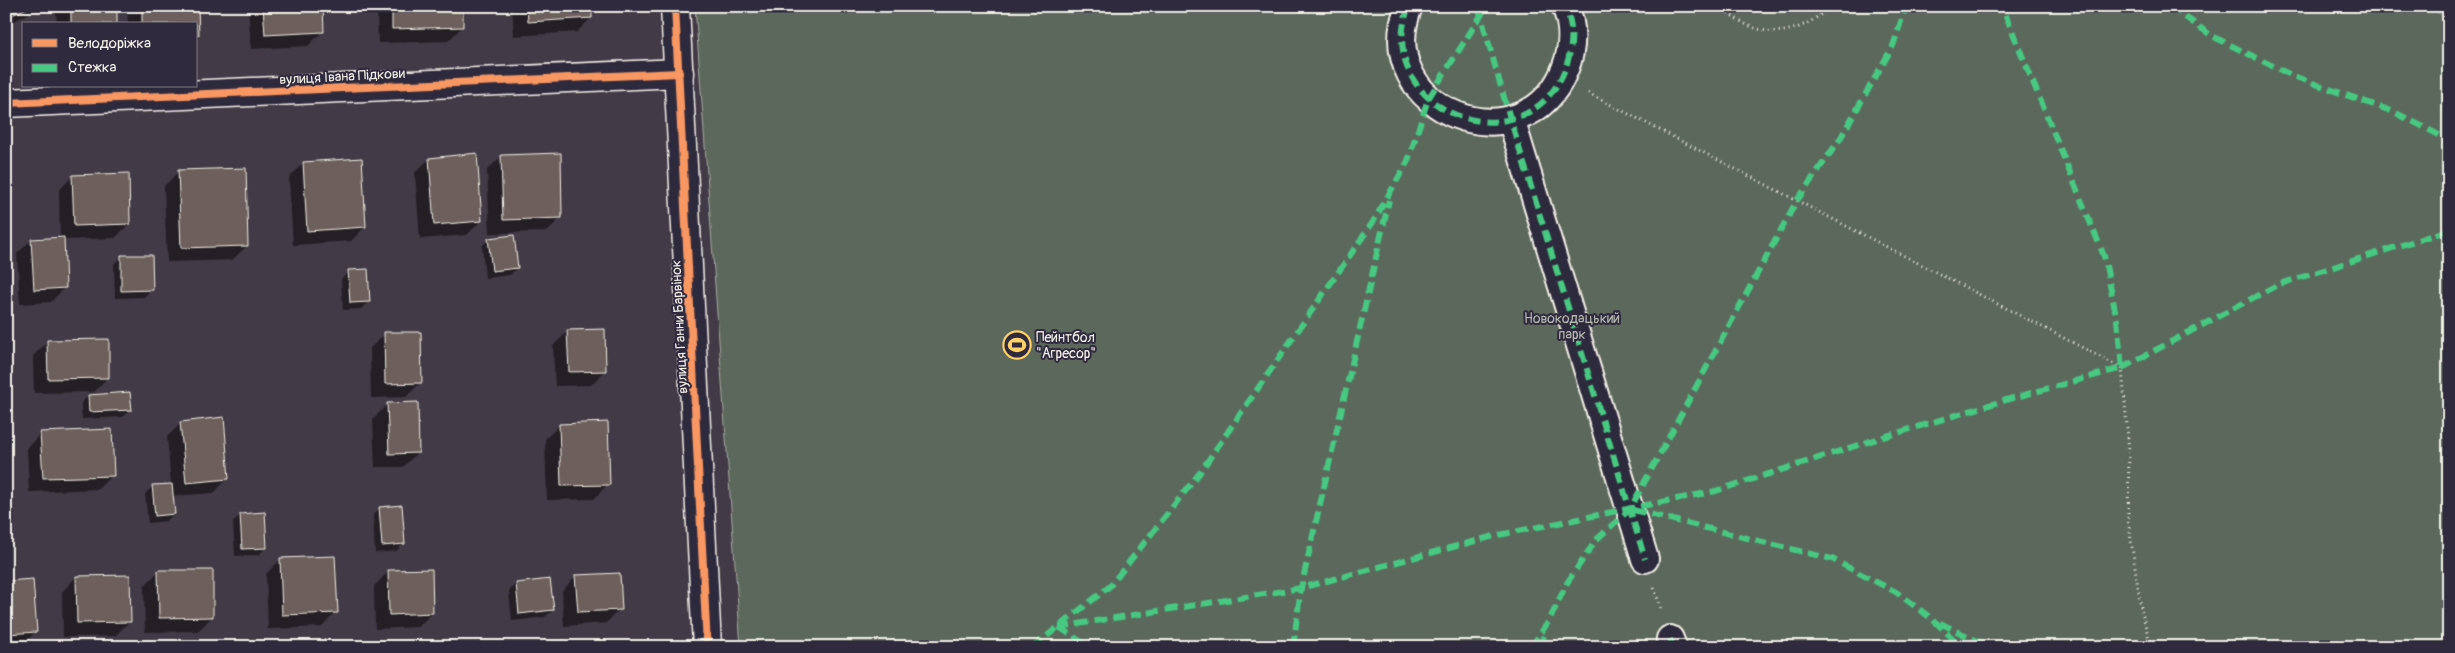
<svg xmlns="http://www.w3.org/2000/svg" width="2455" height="653" viewBox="0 0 2455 653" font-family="Pangolin,sans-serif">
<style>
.green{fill:#5b675b;stroke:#a8aca2}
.shadow{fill:#0007}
.building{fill:#6d605b;stroke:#f4f1e8}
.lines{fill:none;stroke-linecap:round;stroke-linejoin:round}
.pedestrian-casing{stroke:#f4f1e8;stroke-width:30}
.minor-casing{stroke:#f4f1e8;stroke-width:31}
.path{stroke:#f4f1e8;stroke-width:3;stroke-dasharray:1 4;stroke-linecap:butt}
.pedestrian{stroke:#2f2a3d;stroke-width:26}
.minor{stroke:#2f2a3d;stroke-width:28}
.quiet{stroke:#46c982;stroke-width:6;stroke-dasharray:12 6;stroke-linecap:butt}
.cycleway-casing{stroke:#2f2a3d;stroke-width:11}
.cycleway{stroke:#f99763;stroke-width:8}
.labels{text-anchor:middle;stroke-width:4;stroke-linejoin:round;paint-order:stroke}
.street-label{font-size:14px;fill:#f4f1e8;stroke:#2f2a3d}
.park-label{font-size:14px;fill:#b7bab0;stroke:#2f2a3d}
.poi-label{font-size:14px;fill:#f4f1e8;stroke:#2f2a3d;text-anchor:start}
</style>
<rect width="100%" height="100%" fill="#423a46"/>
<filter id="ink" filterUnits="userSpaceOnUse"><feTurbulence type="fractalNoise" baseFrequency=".02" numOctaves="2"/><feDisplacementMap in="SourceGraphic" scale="10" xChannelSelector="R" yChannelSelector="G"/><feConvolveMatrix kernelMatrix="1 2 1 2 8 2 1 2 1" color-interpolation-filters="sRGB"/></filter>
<g filter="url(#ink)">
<path class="green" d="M695,6h1733l21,14v627h-1708z"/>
<g class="shadow">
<path d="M6,6h32l-6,6 -26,13z"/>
<path d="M63,6h52l1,18h-59l-1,-11z"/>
<path d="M127,6h70v28l-1,-10h-68z"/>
<path d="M248,6h74l1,25 -15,15 -57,3z"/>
<path d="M377,6h85v21l-14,14 -70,2z"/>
<path d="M512,6h79v12l-14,14 -63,4z"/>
<path d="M502,156l59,61 -14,15 -57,1 -3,-63z"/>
<path d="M429,159l52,62 -14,14 -47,4 -5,-66z"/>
<path d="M303,163l62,64 -14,14 -58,4 -4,-67z"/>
<path d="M179,171l68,75 -15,14 -65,2 -3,-76z"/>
<path d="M73,176l56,48 -14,14 -52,2 2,47 -14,15 -31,2 -3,-50 14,-14 29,-2 -1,-48z"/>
<path d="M489,239l28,29 -7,7 -25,3 -3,-32z"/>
<path d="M121,257l30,33 -7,7 -29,1 -1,-34z"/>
<path d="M349,272l19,30 -7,7 -18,1 -2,-31z"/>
<path d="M568,331l37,40 -14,14 -36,1 -2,-40z"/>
<path d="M385,334l35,49 -14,14 -35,1 -1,-50z"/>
<path d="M48,341l60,36 -14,15 -60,1 -1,-37z"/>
<path d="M88,396l42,13 -7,8 -41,2 -1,-16z"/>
<path d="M388,404l30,48 -15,15h-28l-2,-48z"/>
<path d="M181,423l47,55 -14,15 -42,3 2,18 -8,7 -18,2 -3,-29 7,-7 19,-2 -4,-48z"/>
<path d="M560,425l48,59 -14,15 -47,1 -2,-61z"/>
<path d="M41,433l71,42 -14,14 -69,3 -2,-44z"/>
<path d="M380,508l23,36 -7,7 -21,2 -2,-38z"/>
<path d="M240,515l26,32 -7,8 -24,1 -2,-34z"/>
<path d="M280,560l56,52 -14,15 -54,2 -2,-55z"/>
<path d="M159,571l53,46 -14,14 -53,1 -1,-46z"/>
<path d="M388,572l44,41 -14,14 -43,2 -1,-43z"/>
<path d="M576,576l44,33 -14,14 -42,3 -2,-35z"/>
<path d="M76,577l54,44 -15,15 -52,1 -1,-45z"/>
<path d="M6,582l30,49 -14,15 -16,1z"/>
<path d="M516,584l37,26 -8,7 -33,4 -3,-30z"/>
</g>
<g class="building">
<path d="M6,6h25l-25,12z"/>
<rect x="71" y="6" width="46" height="18"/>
<path d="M142,6h56l1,29h-3v-11h-54z"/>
<path d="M263,6h60l1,26 -59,3z"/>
<path d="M392,6h71v21l-71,2z"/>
<path d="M527,6h65v12l-64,4z"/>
<path d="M477,153l5,68 -48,4 -5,-67z"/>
<path d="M561,153l1,65 -59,2 -2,-65z"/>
<path d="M362,158l4,69 -59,4 -4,-69z"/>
<path d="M246,168l2,78 -67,2 -3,-78z"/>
<path d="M129,173l1,51 -56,2 -2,-51z"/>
<path d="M514,235l4,33 -26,3 -4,-33z"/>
<path d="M64,237l2,51 -32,2 -3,-51z"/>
<path d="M121,255h31l1,35 -32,1z"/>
<path d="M368,269l2,33 -20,1 -2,-33z"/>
<path d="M605,329l1,42 -37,1 -2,-42z"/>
<path d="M384,332h37l1,51 -37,1z"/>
<path d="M109,339v39l-61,1 -1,-39z"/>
<path d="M130,392l2,18 -43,2 -1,-17z"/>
<path d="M418,402l1,51 -30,1 -2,-51z"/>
<path d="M224,417l5,62 -43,4 -6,-61z"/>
<path d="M608,422l2,63 -49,1 -2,-62z"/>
<path d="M112,429l2,47 -71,2 -3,-46z"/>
<path d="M172,484l3,30 -20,2 -3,-31z"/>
<path d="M402,505l3,39 -23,2 -3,-39z"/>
<path d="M265,512l2,36 -25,1 -2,-35z"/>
<path d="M335,556l3,57 -56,2 -2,-57z"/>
<path d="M432,569l1,44 -44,2 -1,-45z"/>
<path d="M158,570h55v47l-54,1z"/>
<path d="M620,573l2,37 -44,2 -3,-37z"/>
<path d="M130,575l1,47 -54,1 -1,-47z"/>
<path d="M33,579l4,53 -31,2v-53z"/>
<path d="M550,579l4,31 -35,4 -3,-31z"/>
</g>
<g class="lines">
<g class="pedestrian-casing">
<g id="pedestrian">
<path d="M1409,6c-41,105 116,165 156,63 8,-20 9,-43 0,-63"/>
<path d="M1511,119l134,440"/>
<path d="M1670,639l3,8"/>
</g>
</g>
<g class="minor-casing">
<g id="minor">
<path d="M675,6l32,641"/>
<path d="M6,103l673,-30"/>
</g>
</g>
<g class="path">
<path d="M1721,6c34,34 75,34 109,0"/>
<path d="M1588,93l534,275 7,83 -1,68 13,89 10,39"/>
<path d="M1654,588l7,20"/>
</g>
<use href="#pedestrian" class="pedestrian"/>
<use href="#minor" class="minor"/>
<g class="quiet">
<path d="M1409,6c-41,105 116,165 156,63 8,-20 9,-43 0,-63"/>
<path d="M1478,6l29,102 138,451"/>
<path d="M2170,6l42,30 81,40 101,36 55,28"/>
<path d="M2122,368l155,-83 172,-55"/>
<path d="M1633,510l199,49 64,33 35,26 31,29"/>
<path d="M1940,623l50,24"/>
<path d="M1059,627l242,-39 193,-52 222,-45 161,-52 129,-39 116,-32 -5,-48 -13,-64 -102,-250"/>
<path d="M1059,627l30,20"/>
<path d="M1670,639l3,8"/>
<path d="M1033,647l77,-61 88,-111 175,-253 35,-61 20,-62 59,-93"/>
<path d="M1293,647l8,-59 88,-388"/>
<path d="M1531,647l18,-26 18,-38 29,-43 34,-31 166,-307 44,-63 53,-93 13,-40"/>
<path d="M1540,647l6,-17"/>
</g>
<g class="cycleway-casing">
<g id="cycleway">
<path d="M675,6l32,641"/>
<path d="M6,103l673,-30"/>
</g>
</g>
<use href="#cycleway" class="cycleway"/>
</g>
</g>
<defs>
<g id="stadium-ring" transform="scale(1.4375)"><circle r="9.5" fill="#2f2a3d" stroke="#ffd166" stroke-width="1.5"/><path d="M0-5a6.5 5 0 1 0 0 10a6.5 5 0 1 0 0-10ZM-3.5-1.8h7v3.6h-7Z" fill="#ffd166"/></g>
</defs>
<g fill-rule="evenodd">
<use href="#stadium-ring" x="1017" y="345"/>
</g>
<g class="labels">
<g class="street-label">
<text transform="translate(342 76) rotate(-3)" y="5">вулиця Івана Підкови</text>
<text transform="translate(679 327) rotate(-93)" y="5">вулиця Ганни Барвінок</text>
</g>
<g class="park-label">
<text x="1572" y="323">Новокодацький<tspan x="1572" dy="16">парк</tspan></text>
</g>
<g class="poi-label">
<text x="1036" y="342">Пейнтбол<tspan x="1036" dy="16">"Агресор"</tspan></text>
</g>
</g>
<rect width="2455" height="653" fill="none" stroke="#2f2a3d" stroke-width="25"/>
<rect x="12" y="12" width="2430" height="628" fill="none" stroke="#f4f1e8" stroke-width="2" filter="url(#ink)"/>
<rect x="22" y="22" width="175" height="65" fill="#2f2a3d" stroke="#7e7a81"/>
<rect x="32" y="39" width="25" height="8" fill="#f99763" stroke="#7e7a81"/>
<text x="68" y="48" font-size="15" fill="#f4f1e8">Велодоріжка</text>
<rect x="32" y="64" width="25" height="8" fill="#46c982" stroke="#7e7a81"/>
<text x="68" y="72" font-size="15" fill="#f4f1e8">Стежка</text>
</svg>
